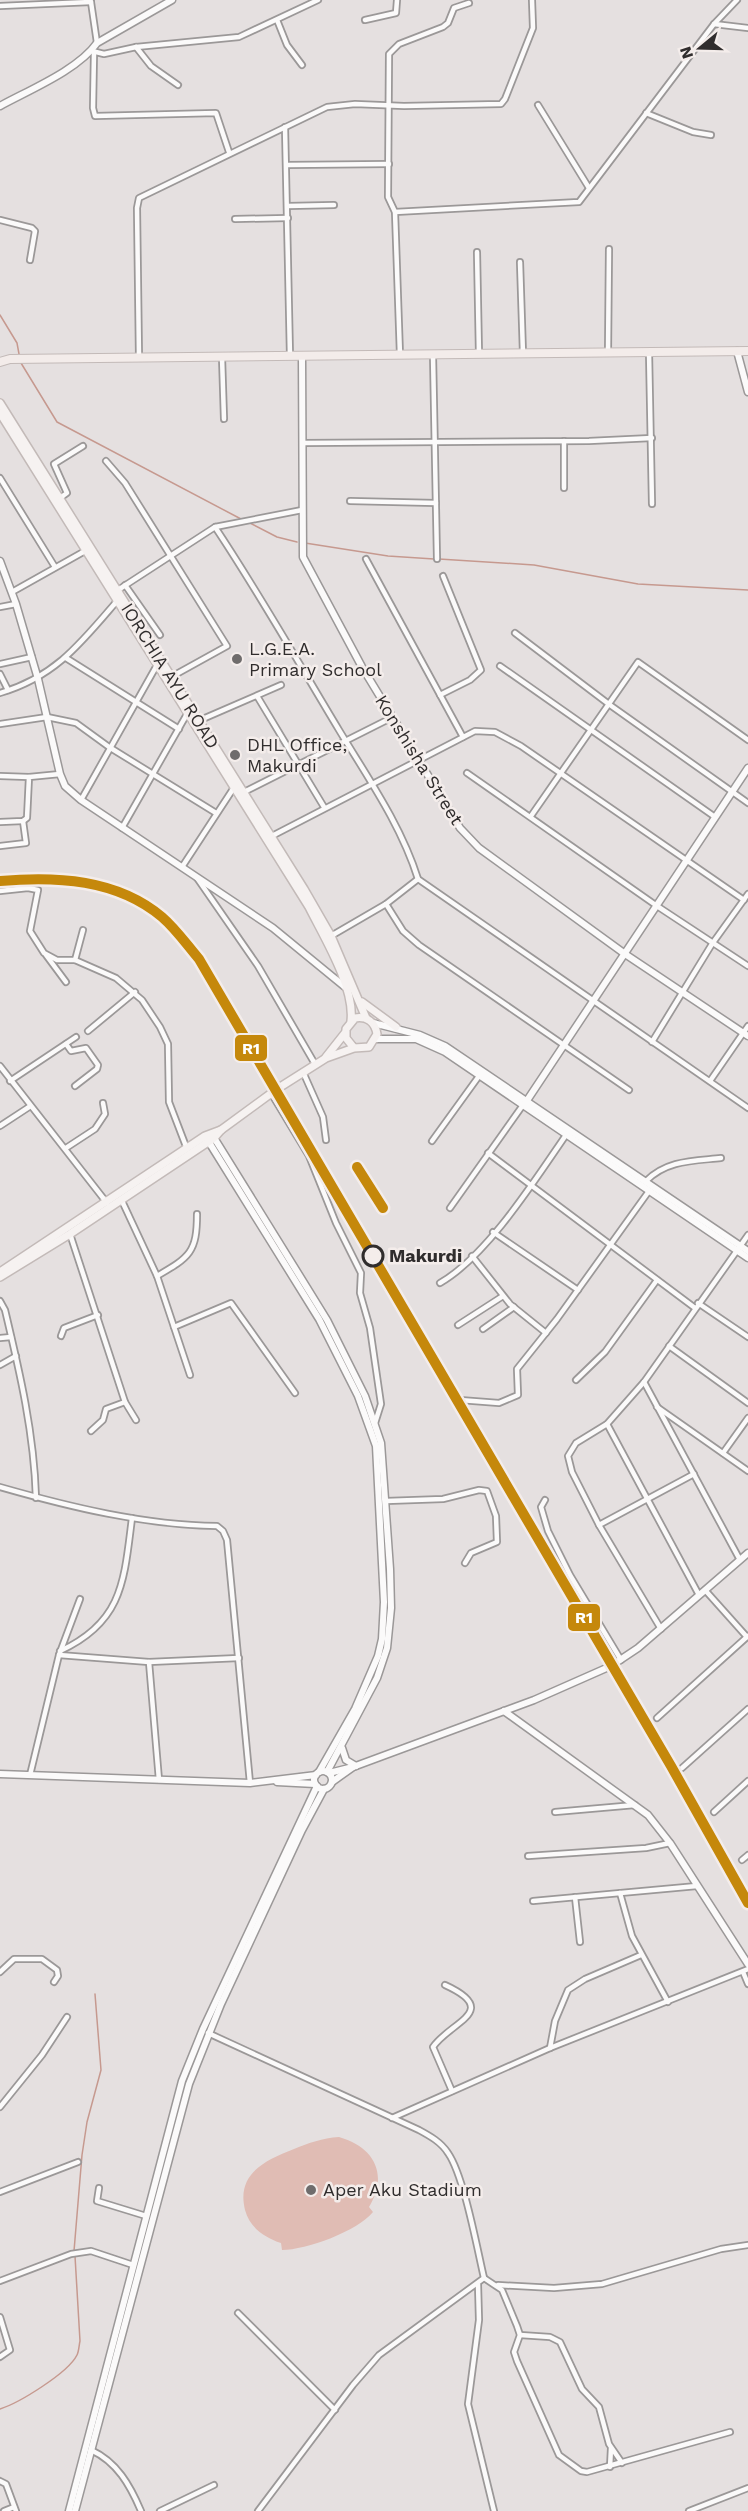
<svg xmlns="http://www.w3.org/2000/svg" width="748" height="2511" viewBox="0 0 748 2511" font-family="'Work Sans',sans-serif">
<style>
.green{fill:#e0bcb4}
.lines{fill:none;stroke-linecap:round;stroke-linejoin:round}
.stream{stroke:#c6998f;stroke-width:1.5}
.street-casing{stroke:#9b9898;stroke-width:8}
.secondary-casing{stroke:#9b9898;stroke-width:9}
.primary-casing{stroke:#c3bab8;stroke-width:10}
.highway-casing{stroke:#c3bab8;stroke-width:10}
.street{stroke:#fbfafa;stroke-width:4.5}
.secondary{stroke:#fbfafa;stroke-width:6}
.primary{stroke:#f6f2f1;stroke-width:7}
.highway{stroke:#f3ecea;stroke-width:8}
.rail{stroke:#cbcaca;stroke-width:1.5}
.rail-1-casing{stroke:#f4edeb;stroke-width:15}
.rail-1{stroke:#c5880b;stroke-width:10}
.poi-dot{fill:#6f6c6c;stroke:#f4edeb;stroke-width:2}
.stop-dot{fill:#f4edeb;stroke:#302d2d;stroke-width:3}
.labels{text-anchor:middle;stroke-width:5;stroke-linejoin:round;paint-order:stroke}
.poi-label{font-size:18px;fill:#302d2d;stroke:#f4edeb;text-anchor:start}
.street-label{font-size:18px;fill:#302d2d;stroke:#f4edeb}
.stop-label{font-size:18px;font-weight:bold;fill:#302d2d;stroke:#f4edeb;text-anchor:start}
.line-badge{stroke:#f4edeb;stroke-width:2}
.badge-label{font-size:16px;text-anchor:middle;font-weight:bold;fill:#fff}
</style>
<rect width="100%" height="100%" fill="#e5e0e0"/>
<path class="green" d="M339,2137c35,10 50,37 30,70l4,5c-15,19 -67,38 -91,38l-1,-7c-17,-6 -31,-15 -36,-33 -9,-37 21,-50 49,-61 15,-6 28,-11 45,-12z"/>
<g class="lines">
<g class="stream">
<path d="M0,315l17,28 2,11"/>
<path d="M21,363l36,59 184,97"/>
<path d="M250,523l27,14 20,5"/>
<path d="M305,543l83,13 46,3"/>
<path d="M439,559l95,6 104,19 110,6"/>
<path d="M74,2251l8,-96 5,-33 14,-52 -6,-76"/>
<path d="M0,2409c19,-6 68,-36 77,-54 2,-4 2,-10 3,-14l-5,-85"/>
</g>
<g class="street-casing">
<g id="street">
<path d="M91,2l6,41"/>
<path d="M0,6l91,-4"/>
<path d="M277,20l10,25 15,20"/>
<path d="M365,20l31,-7 1,-13"/>
<path d="M714,24l34,4"/>
<path d="M136,47l15,19 27,19"/>
<path d="M92,51l12,3 32,-7 103,-10 79,-37"/>
<path d="M94,53l-1,55 2,8 121,-3 13,39"/>
<path d="M538,105l51,83"/>
<path d="M646,113l47,19 18,3"/>
<path d="M285,127l5,229"/>
<path d="M287,165l102,-1"/>
<path d="M288,206l46,-1"/>
<path d="M395,212l184,-10 135,-178 23,-24"/>
<path d="M235,219l53,-1"/>
<path d="M0,220l32,8 3,3 -5,29"/>
<path d="M477,252l2,102"/>
<path d="M520,262l3,92"/>
<path d="M649,352l3,152"/>
<path d="M608,353l1,-104"/>
<path d="M400,355l-5,-143 -7,-15 1,-143 10,-10 44,-17 5,-4 6,-15 15,-5"/>
<path d="M433,355l4,204"/>
<path d="M139,357l-2,-149 2,-10 188,-91 28,-3 49,2 97,-2 4,-5 28,-71 -1,-28"/>
<path d="M222,357l2,62"/>
<path d="M303,443l286,-2 63,-3"/>
<path d="M106,461l19,22 102,163 -56,31"/>
<path d="M0,478l55,89"/>
<path d="M564,488v-47"/>
<path d="M60,498l7,-5 -13,-29 29,-18"/>
<path d="M350,501l86,2"/>
<path d="M215,527c44,66 83,135 124,203 29,48 62,95 79,149l330,229"/>
<path d="M366,559l97,178"/>
<path d="M125,585l35,50"/>
<path d="M118,590l97,-63 87,-17"/>
<path d="M12,592l73,-41"/>
<path d="M0,607l16,-3"/>
<path d="M515,633l95,72 138,98"/>
<path d="M66,658l113,71"/>
<path d="M0,664l32,-7"/>
<path d="M500,666l215,151"/>
<path d="M0,674l8,16"/>
<path d="M0,693c55,-16 81,-50 117,-92"/>
<path d="M440,695l30,-15 11,-10 -38,-94"/>
<path d="M257,696l67,111"/>
<path d="M198,721l83,-36"/>
<path d="M0,724l47,-7 29,6 33,24 107,66"/>
<path d="M467,773l190,133 91,60"/>
<path d="M0,776l29,1"/>
<path d="M242,793l151,-76"/>
<path d="M81,800l76,-135"/>
<path d="M531,816l107,-154 110,78"/>
<path d="M0,822l23,-1 4,-3 2,-41 31,-3"/>
<path d="M122,828l65,-114"/>
<path d="M270,837l205,-106 20,1 26,14 223,154"/>
<path d="M0,846l26,-3 -3,-22"/>
<path d="M182,867l51,-78"/>
<path d="M197,878l61,88 57,98"/>
<path d="M0,891l28,-3 10,2 -8,41 14,22 13,7h18l41,18 26,22 18,27 8,17 1,58 18,47"/>
<path d="M386,904l17,27 16,14 210,145"/>
<path d="M331,936l55,-32 32,-25"/>
<path d="M46,955l20,27"/>
<path d="M75,960l8,-30"/>
<path d="M88,1031l47,-39"/>
<path d="M652,1042l60,-98 36,-50"/>
<path d="M66,1044l5,7 15,-3 12,17 -1,4 -22,17"/>
<path d="M0,1066l107,137"/>
<path d="M303,1072l20,45 3,23"/>
<path d="M10,1081l66,-44"/>
<path d="M710,1081l38,-55"/>
<path d="M271,1093l38,63 27,67 25,50 -1,20 10,35 11,76 -6,19"/>
<path d="M0,1126l29,-19"/>
<path d="M432,1141l47,-65"/>
<path d="M66,1148l29,-19 10,-15 -2,-11"/>
<path d="M488,1153l207,155"/>
<path d="M646,1181c21,-21 47,-20 75,-23"/>
<path d="M122,1201l35,75 33,99"/>
<path d="M450,1208l73,-103"/>
<path d="M493,1232l85,58"/>
<path d="M70,1234l55,168 11,18"/>
<path d="M472,1256l38,48 36,29"/>
<path d="M157,1276c33,-19 40,-24 40,-62"/>
<path d="M440,1283c47,-27 95,-103 126,-148"/>
<path d="M0,1301l5,9c15,63 29,123 31,188"/>
<path d="M698,1303l50,34"/>
<path d="M458,1325l45,-29"/>
<path d="M174,1327l57,-24 64,90"/>
<path d="M483,1329l31,-22"/>
<path d="M61,1336l3,-8 34,-13"/>
<path d="M0,1338l11,-1"/>
<path d="M669,1346l79,57"/>
<path d="M0,1365l16,-9"/>
<path d="M576,1380l29,-28 52,-72"/>
<path d="M644,1382l96,178"/>
<path d="M460,1400l39,3 19,-8 -1,-26 40,-50 92,-128"/>
<path d="M657,1407l91,64"/>
<path d="M607,1424l92,171"/>
<path d="M91,1431l12,-11 3,-11 19,-7"/>
<path d="M723,1453l25,-35"/>
<path d="M0,1487c70,20 144,38 217,39l6,5 4,9 23,243"/>
<path d="M545,1500l-4,7 7,24 22,44 51,85"/>
<path d="M386,1501l57,-2 36,-9 8,1 9,25 1,26 -26,11 -6,10"/>
<path d="M599,1525l95,-51"/>
<path d="M705,1590l42,47"/>
<path d="M661,1629l-62,-104 -27,-53 -4,-16 8,-13 31,-19 37,-42 104,-147"/>
<path d="M60,1651c63,-29 64,-70 72,-133"/>
<path d="M59,1655l90,7 90,-4"/>
<path d="M149,1662l10,118"/>
<path d="M657,1718l91,-82"/>
<path d="M682,1768l66,-59"/>
<path d="M30,1775l29,-120 21,-56"/>
<path d="M555,1812l80,-7"/>
<path d="M714,1812l34,-31"/>
<path d="M528,1856l118,-8 24,-5"/>
<path d="M742,1860l6,-5"/>
<path d="M620,1893l12,43 36,66"/>
<path d="M575,1897l5,45"/>
<path d="M533,1901l164,-15"/>
<path d="M0,1972l14,-13h28l15,11 1,6 -4,6"/>
<path d="M743,1972l5,12"/>
<path d="M445,1985c57,26 5,37 -12,62l19,44"/>
<path d="M208,2033l211,97c11,6 22,12 29,23 16,23 29,95 36,125l-105,77 -26,30 -95,126"/>
<path d="M550,2048l5,-27 13,-31 17,-11 56,-24"/>
<path d="M0,2107l42,-52 25,-38"/>
<path d="M392,2118l158,-70 198,-79"/>
<path d="M99,2188l-2,13 49,15"/>
<path d="M0,2192l78,-30"/>
<path d="M484,2278l18,12 15,36 3,9 -6,17 3,9 42,94 22,16 6,1 143,-40"/>
<path d="M0,2281l71,-27 20,-3 42,14"/>
<path d="M478,2284l1,36 -11,84 26,107"/>
<path d="M498,2285l56,3 48,-4 119,-35 27,-4"/>
<path d="M238,2313l97,97"/>
<path d="M0,2317l10,33 -10,7"/>
<path d="M520,2335l30,2 10,5 22,47 17,18 10,37 13,19"/>
<path d="M91,2450c26,12 39,35 50,61"/>
<path d="M610,2467l1,-19"/>
<path d="M0,2481l6,3 10,27"/>
<path d="M4,2511l10,-4"/>
<path d="M160,2511l54,-26"/>
<path d="M689,2511l59,-23"/>
</g>
</g>
<g class="secondary-casing">
<g id="secondary">
<path d="M0,106c29,-16 78,-36 97,-63l75,-43"/>
<path d="M737,351l11,41"/>
<path d="M302,356l1,201 59,110 98,161 19,20 146,106 123,82"/>
<path d="M0,561l16,43 22,75 22,95 5,12 16,14 192,128 72,59"/>
<path d="M373,1023l47,12 25,11 303,205"/>
<path d="M376,1039h40l29,13 303,206"/>
<path d="M526,1102l222,-334"/>
<path d="M213,1136l114,184 38,76 16,47 9,126 1,39 -4,40 -10,30 -50,94"/>
<path d="M207,1139l112,180 39,77 18,50 8,156 -2,37 -4,17 -23,53 -36,63"/>
<path d="M504,1711l144,104 22,28 78,121"/>
<path d="M342,1748l4,12 10,6"/>
<circle cx="323" cy="1780" r="9"/>
<path d="M329,1773l24,-6"/>
<path d="M0,1774l250,9 66,-8"/>
<path d="M277,1782l38,2"/>
<path d="M332,1782l21,-15 181,-67 77,-34 27,-18 110,-95"/>
<path d="M69,2511l113,-430 21,-52 114,-243"/>
<path d="M75,2511l114,-427 32,-80 81,-174 22,-41"/>
</g>
</g>
<g class="primary-casing">
<g id="primary">
<path d="M0,403l304,486 27,47 35,82"/>
<path d="M0,413l309,494c15,30 46,80 42,114"/>
<path d="M362,1002l34,25"/>
<path d="M326,1057l19,-24"/>
<path d="M0,1272l205,-136 16,-6"/>
<path d="M0,1277l70,-43 144,-96 7,-8 56,-41 49,-31 28,-10 15,-1 8,-13c-2,-12 -10,-18 -22,-16l-9,11v9l8,10"/>
</g>
</g>
<g class="highway-casing">
<path id="highway" d="M0,362l10,-3 738,-8"/>
</g>
<use href="#street" class="street"/>
<use href="#secondary" class="secondary"/>
<use href="#primary" class="primary"/>
<use href="#highway" class="highway"/>
<path class="rail" d="M357,1167l26,41"/>
<g class="rail-1-casing">
<g id="rail-1">
<path d="M0,881c56,-5 117,-2 162,36 14,12 25,28 37,42l472,807 77,137"/>
<path d="M357,1167l26,41"/>
</g>
</g>
<use href="#rail-1" class="rail-1"/>
</g>
<g class="poi-dot">
<circle cx="237" cy="659" r="6"/>
<circle cx="235" cy="755" r="6"/>
<circle cx="311" cy="2190" r="6"/>
</g>
<circle class="stop-dot" cx="373" cy="1256" r="10"/>
<g class="labels">
<g class="poi-label">
<text x="249" y="655">L.G.E.A.<tspan x="249" dy="21">Primary School</tspan></text>
<text x="247" y="751">DHL Office,<tspan x="247" dy="21">Makurdi</tspan></text>
<text x="323" y="2196">Aper Aku Stadium</text>
</g>
<g class="street-label">
<text transform="translate(170 676) rotate(58)" y="6">IORCHIA AYU ROAD</text>
<text transform="translate(419 760) rotate(58)" y="6">Konshisha Street</text>
</g>
<g class="stop-label">
<text x="389" y="1262">Makurdi</text>
</g>
</g>
<g class="line-badge">
<rect x="234" y="1034" width="34" height="28" rx="6" fill="#c5880b"/>
<rect x="567" y="1603" width="34" height="29" rx="6" fill="#c5880b"/>
</g>
<g class="badge-label">
<text x="251" y="1054">R1</text>
<text x="584" y="1623">R1</text>
</g>
<g transform="translate(700 48) rotate(251)" stroke="#f4edeb" stroke-width="4.5" paint-order="stroke">
<path d="M0-4.5L10 22L0 15L-10 22Z" fill="#302d2d"/>
<text y="-9" font-size="16" font-weight="bold" text-anchor="middle" fill="#302d2d">N</text>
</g>
</svg>
